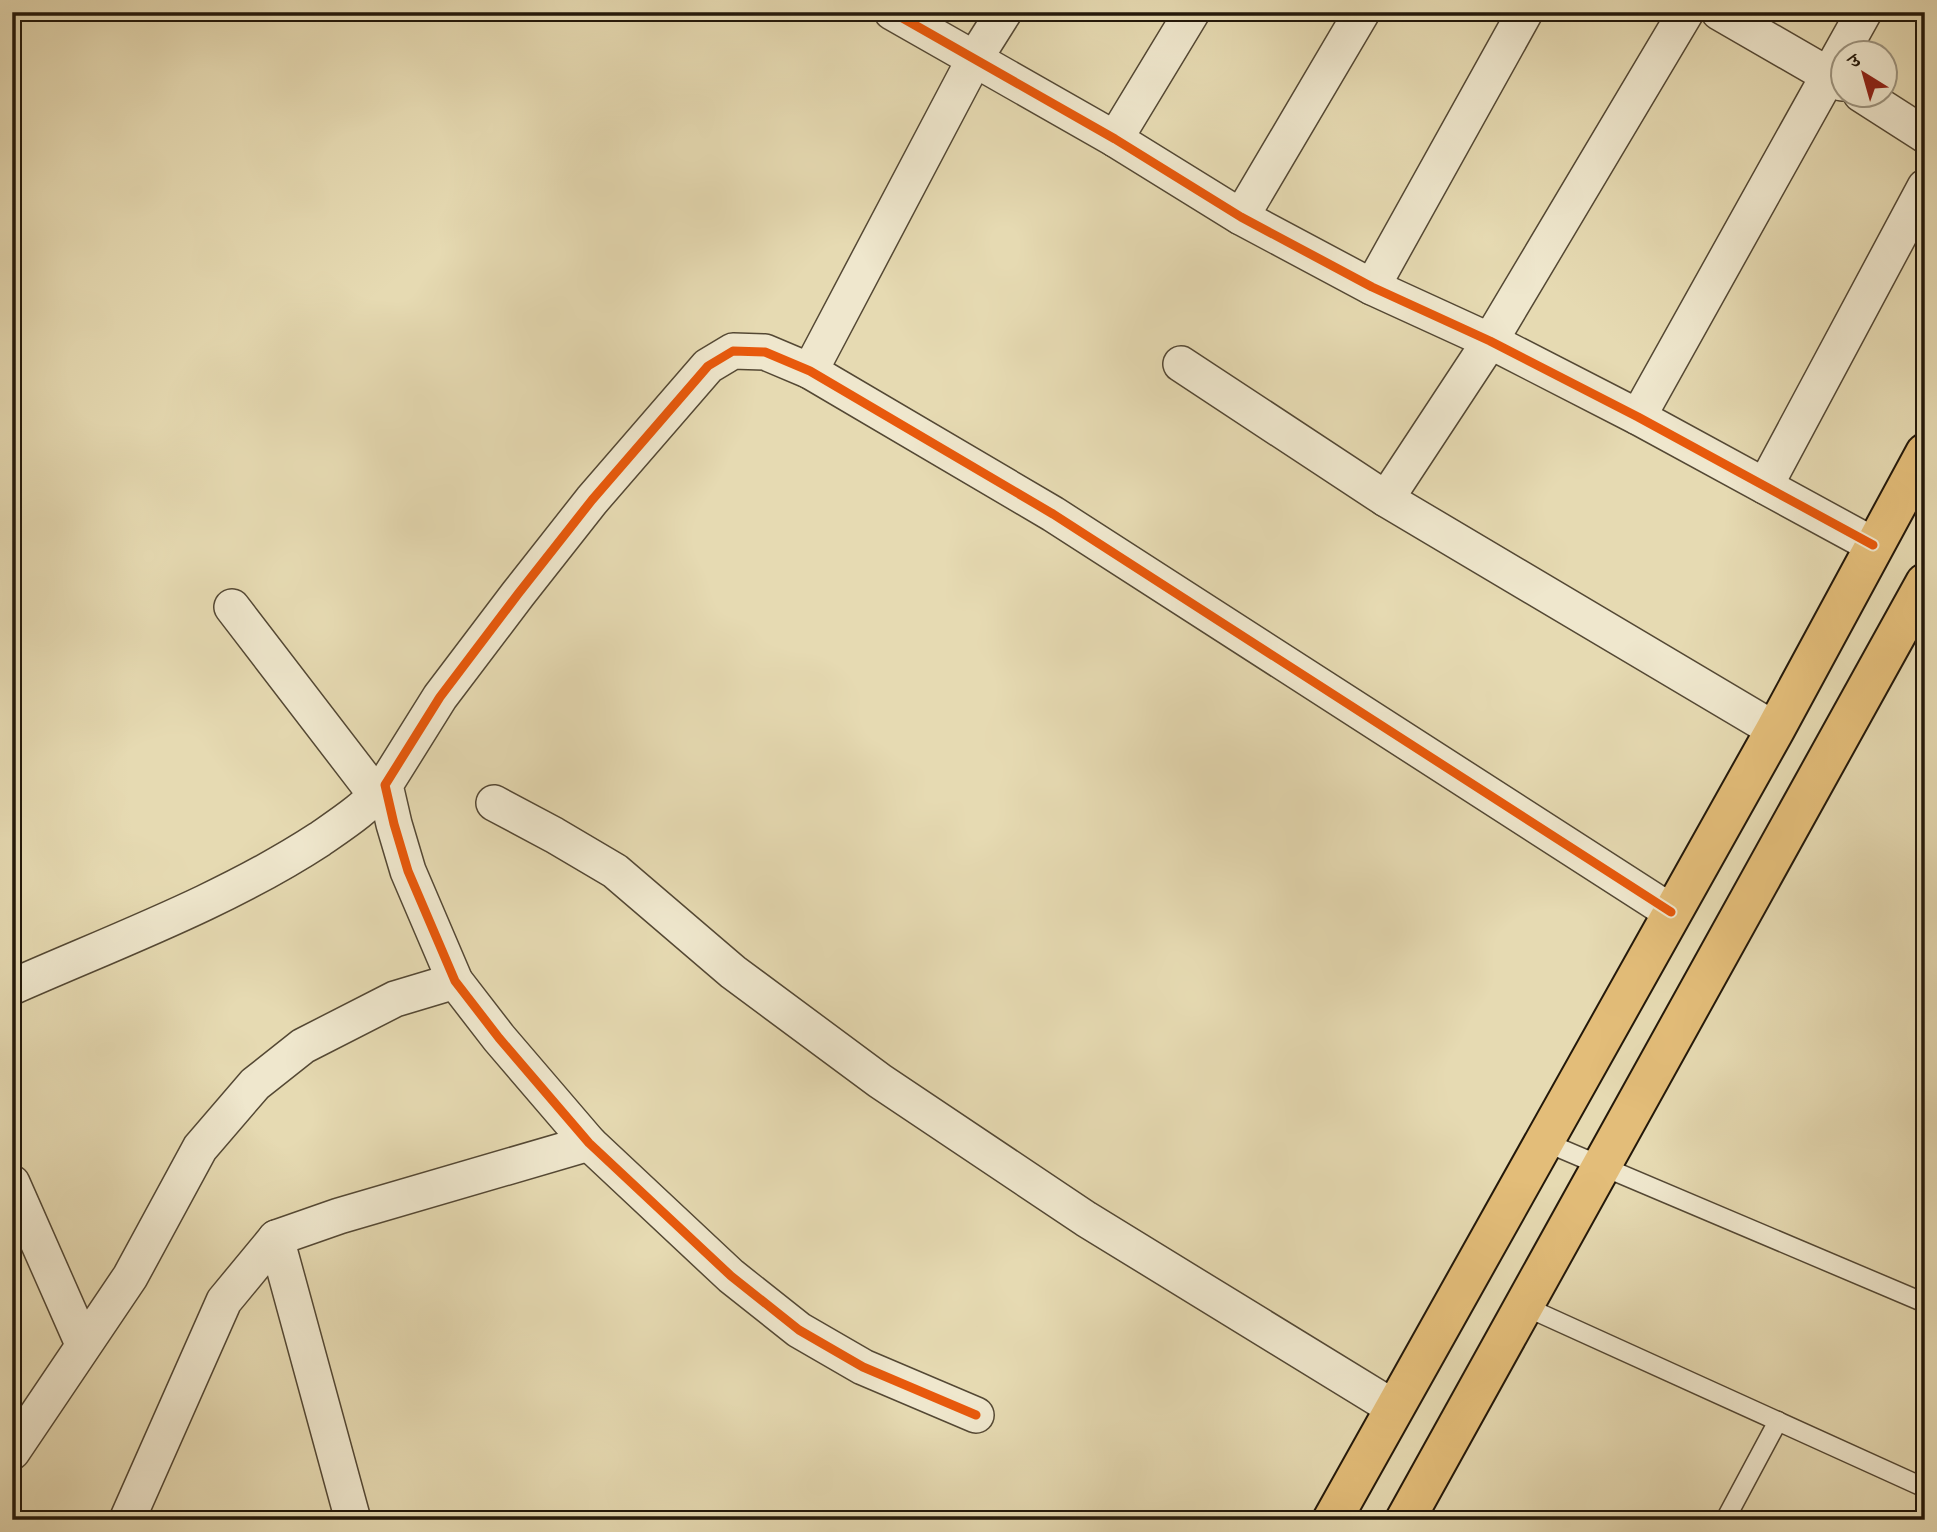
<svg xmlns="http://www.w3.org/2000/svg" width="1937" height="1532" viewBox="0 0 1937 1532" font-family="Cardo,'Noto Serif Devanagari',serif">
<style>
.lines{fill:none;stroke-linecap:round;stroke-linejoin:round}
.service-casing{stroke:#544834;stroke-width:21}
.minor-casing{stroke:#544834;stroke-width:38}
.primary-casing{stroke:#23180a;stroke-width:42}
.service{stroke:#efe7cd;stroke-width:18}
.minor{stroke:#efe7cd;stroke-width:35}
.primary{stroke:#e3bd79;stroke-width:38}
.cycleway-casing{stroke:#efe7cd;stroke-width:13}
.cycleway{stroke:#e8590c;stroke-width:9}
</style>
<rect width="100%" height="100%" fill="#e6dab2"/>
<filter id="stains"><feTurbulence type="fractalNoise" baseFrequency=".00286" numOctaves="4"/><feColorMatrix values="0 0 0 0 .2 0 0 0 0 .09 0 0 0 0 .02 0 0 0 .5 -.17"/></filter>
<radialGradient id="worn" r=".72"><stop offset=".6" stop-color="#630" stop-opacity="0"/><stop offset="1" stop-color="#630" stop-opacity=".3"/></radialGradient>
<g class="lines">
<g class="service-casing">
<g id="service">
<path d="M1545,1142l380,161"/>
<path d="M1524,1306l401,182"/>
<path d="M1725,1520l53,-99"/>
</g>
</g>
<g class="minor-casing">
<g id="minor">
<path d="M892,12l223,127 126,78 131,70 118,54 148,76 235,128"/>
<path d="M1719,12l123,71"/>
<path d="M1861,94l64,41"/>
<path d="M1115,139l77,-127"/>
<path d="M1241,217l121,-205"/>
<path d="M1372,287l153,-275"/>
<path d="M1181,364l205,135 389,231"/>
<path d="M810,371l165,-313 29,-46"/>
<path d="M1638,417l226,-405"/>
<path d="M1765,486l160,-299"/>
<path d="M1386,499l104,-158 196,-329"/>
<path d="M232,607l145,189"/>
<path d="M494,803l60,32 61,36 118,101 147,109 206,138 308,189"/>
<path d="M12,987c104,-46 213,-86 308,-148 23,-16 48,-32 65,-54"/>
<path d="M12,1183l71,161"/>
<path d="M276,1238l77,282"/>
<path d="M976,1415l-113,-48 -64,-37 -68,-54 -142,-133 -90,-105 -44,-57 -47,-110 -14,-47 -9,-39 55,-88 78,-103 74,-94 116,-134 25,-15 32,1 45,19 243,143 618,398"/>
<path d="M12,1452l118,-175 70,-129 55,-64 48,-38 92,-47 60,-18"/>
<path d="M127,1520l97,-219 52,-63 63,-22 250,-73"/>
</g>
</g>
<g class="primary-casing">
<g id="primary">
<path d="M1332,1520l443,-790 150,-277"/>
<path d="M1405,1520l520,-937"/>
</g>
</g>
<use href="#service" class="service"/>
<use href="#minor" class="minor"/>
<use href="#primary" class="primary"/>
<g class="cycleway-casing">
<g id="cycleway">
<path d="M892,12l223,127 126,78 131,70 118,54 148,76 235,128"/>
<path d="M976,1415l-113,-48 -64,-37 -68,-54 -142,-133 -90,-105 -44,-57 -47,-110 -14,-47 -9,-39 55,-88 78,-103 74,-94 116,-134 25,-15 32,1 45,19 243,143 618,398"/>
</g>
</g>
<use href="#cycleway" class="cycleway"/>
</g>
<rect width="1937" height="1532" fill="none" stroke="#e6dab2" stroke-width="42"/>
<rect x="14" y="14" width="1909" height="1504" fill="none" stroke="#23180a" stroke-width="3.5"/>
<rect x="21" y="21" width="1895" height="1490" fill="none" stroke="#23180a" stroke-width="2"/>
<g transform="translate(1864 74) rotate(323)"><circle r="33" fill="#efe7cd" stroke="#9d947f" stroke-width="2"/>
<path d="M0-5L12 26L0 18L-12 26Z" fill="#8f2418"/>
<text y="-10" font-size="19" font-weight="bold" text-anchor="middle" fill="#23180a">उ</text>
</g>
<rect width="100%" height="100%" filter="url(#stains)"/>
<rect width="100%" height="100%" fill="url(#worn)"/>
</svg>
